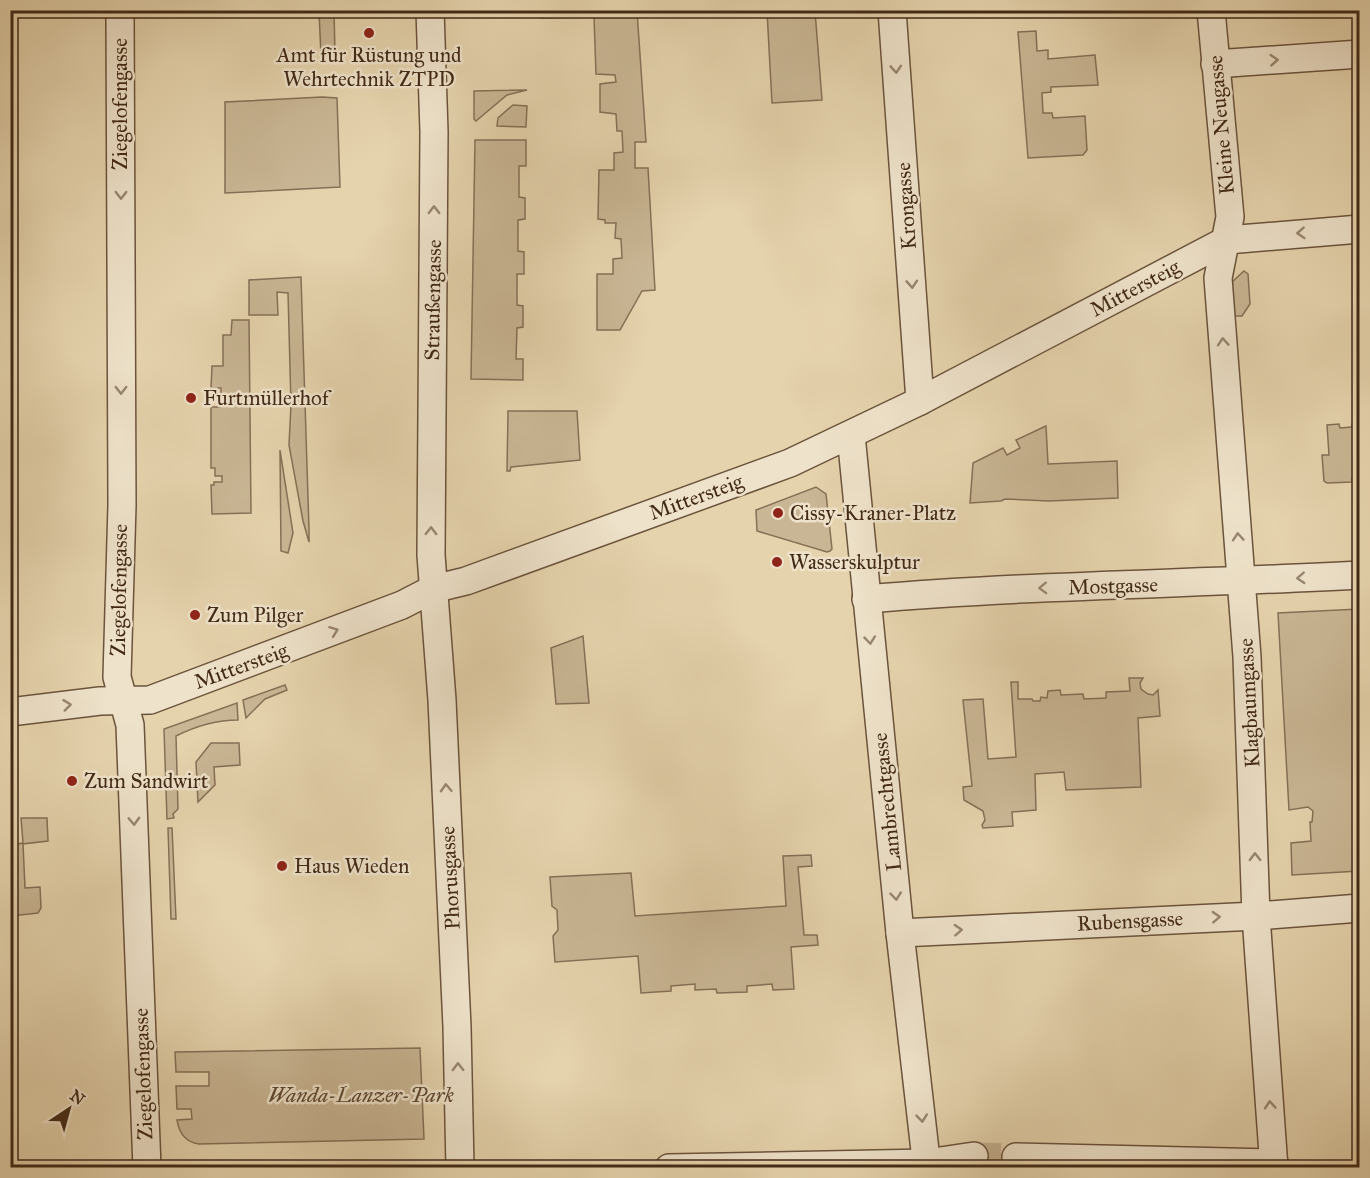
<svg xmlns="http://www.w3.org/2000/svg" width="1370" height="1178" viewBox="0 0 1370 1178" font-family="'IM FELL Great Primer',serif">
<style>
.green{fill:#c9b694;stroke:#867056;stroke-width:1.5}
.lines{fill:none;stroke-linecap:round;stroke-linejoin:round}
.minor-tunnel{stroke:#c4b18f;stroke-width:27;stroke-dasharray:27 14;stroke-linecap:butt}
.minor-casing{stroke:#6b543c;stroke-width:30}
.minor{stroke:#eee2ca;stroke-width:27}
.oneway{stroke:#988670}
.poi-dot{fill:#8f2418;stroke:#eee2ca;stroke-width:2}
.labels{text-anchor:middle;stroke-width:5;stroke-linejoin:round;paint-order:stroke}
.poi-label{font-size:21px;fill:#422a17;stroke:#eee2ca;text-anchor:start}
.street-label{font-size:21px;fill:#422a17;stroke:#eee2ca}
.park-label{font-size:21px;font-style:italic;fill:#5d4630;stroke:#eee2ca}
</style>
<rect width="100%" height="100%" fill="#e5d3ad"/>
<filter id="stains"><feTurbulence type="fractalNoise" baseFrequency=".00333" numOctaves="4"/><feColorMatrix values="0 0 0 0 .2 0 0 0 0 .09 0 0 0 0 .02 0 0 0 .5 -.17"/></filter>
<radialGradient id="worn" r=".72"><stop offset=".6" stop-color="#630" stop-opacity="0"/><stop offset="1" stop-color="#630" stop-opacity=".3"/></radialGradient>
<g class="green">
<path d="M319,11h15l1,44 -14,1z"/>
<path d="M539,11h98l9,131h-11v26h13l7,122 -13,1 -22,39h-23v-56h16v-15l9,-1 -1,-19 -6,-1 1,-15h-11v-3l-7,-1 1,-49h15v-17l9,-1 -1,-21h-5l-1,-17 -16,-2v-28l16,-2 -1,-7 -19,-1 -2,-57 -54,1z"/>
<path d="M767,11h48l7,89 -50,3z"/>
<path d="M1036,31l1,20 11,-1v9l47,-4 3,30 -47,2v5l-9,1 1,20h9l1,5 32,-2 2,34 -4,5 -55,3 -10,-126z"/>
<path d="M527,90l-20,5 -31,26 -2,-2v-28z"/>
<path d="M322,97l15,1 3,89 -115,6v-91z"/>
<path d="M513,105l14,1 -1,21 -29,-1 1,-8z"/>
<path d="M475,140h51v26h-7v31l6,1v21l-7,1v31l6,1v22h-7v31l6,1v21l-6,1 -1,31h7v21l-52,-1z"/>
<path d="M1244,271l4,3 2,30 -8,12h-8l-2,-34z"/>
<path d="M301,277l8,252v13l-6,-21 -14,-76 2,-40 -3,-112 -11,-1 1,23h-29v-35z"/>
<path d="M232,320h17l2,193 -39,1 -1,-29h3v-3h8v-6h-7v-8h-4v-61h10v-19h-10l1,-22h11v-31h8z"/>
<path d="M508,411h69l3,49 -69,7 -1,4h-3z"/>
<path d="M1359,423v55h-7v4l-25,1 -3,-2 -2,-26h7l-2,-30 12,-1 1,4 12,-1v-3z"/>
<path d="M1046,426l2,38 69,-3 1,37 -69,3 -44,-2 -4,2 -31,2 3,-40 30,-15 4,7 13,-7 -4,-8z"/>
<path d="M280,450l13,83 -5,20 -7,-2z"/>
<path d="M816,487l10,7 6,55 -2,2 -3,1 -70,-21 -1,-21z"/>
<path d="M1359,609v262l-67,4 -1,-32 20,-2 -1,-19h2l1,-11 -5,-4 -19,3 -11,-197z"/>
<path d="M583,636l6,67 -33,1 -5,-56z"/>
<path d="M1129,678h14l-3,5 1,6 7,5 5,1 5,-5 2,26 -22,2 3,69 -75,3 -2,-18 -29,2 1,36 -24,2 1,14 -30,2 -1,-3 3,-5 -2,-9 -19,-11 -1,-13 9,-1 -9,-86 20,-1 5,60 28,-2 -5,-75h7v17h14l1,2h7l1,-4 6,1 1,-7 12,-1 1,5 22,-1 1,5 22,-1v-6l24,-1z"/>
<path d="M285,685l2,5 -22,9 -19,19 -3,-18z"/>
<path d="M237,703l1,17c-23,0 -42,6 -62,16l2,73 -5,5 1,4 -7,1 -3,-90z"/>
<path d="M211,743h28l1,22 -26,2 1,18 -17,17 -2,-40z"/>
<path d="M21,818h26l1,23 -25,3 2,44 15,-1 1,21 -3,5 -27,3v-71l12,-2z"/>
<path d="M168,828h4l4,91h-5z"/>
<path d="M811,855l1,11 -14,1 6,68h13l1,10 -27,2 3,42 -21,1 -1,-6 -25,2v6l-30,1 -1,-4 -21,1v-6l-24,2v5l-30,2 -3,-37 -83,6 -2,-26 5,-6 -1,-20 -5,-4 -2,-29 81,-4 4,43 151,-10 -3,-50z"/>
<path d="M420,1048l4,91 -225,5c-14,-2 -20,-11 -22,-24l15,-1 -1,-10h-14l-1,-23h33v-14h-33l-1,-20z"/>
</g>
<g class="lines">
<path class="minor-tunnel" d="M974,1156l42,1"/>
<g class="minor-casing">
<g id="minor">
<path d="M120,10l2,495 -5,172 13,48 17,443"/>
<path d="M430,10l4,122 -3,423 11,145 15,327 3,141"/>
<path d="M892,10l28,391"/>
<path d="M1211,10l19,207 -12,61 29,379 9,259 18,252"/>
<path d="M1215,64l145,-10"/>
<path d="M851,435l49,498 27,235"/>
<path d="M866,599c164,-14 329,-15 494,-24"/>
<path d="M10,712l90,-11 50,-1 252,-95 31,-16 33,-8 324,-118 130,-62 307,-161 133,-11"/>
<path d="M900,933l356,-17 104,-8"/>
<path d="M1016,1157l258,6"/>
<path d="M669,1168l258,-5 47,-7"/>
</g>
</g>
<use href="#minor" class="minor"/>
</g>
<defs><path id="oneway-chevron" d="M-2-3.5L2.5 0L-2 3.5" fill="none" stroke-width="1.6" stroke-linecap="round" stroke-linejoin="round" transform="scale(1.5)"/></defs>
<g class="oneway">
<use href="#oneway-chevron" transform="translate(1274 60) rotate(-4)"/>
<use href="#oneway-chevron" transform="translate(896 69) rotate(86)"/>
<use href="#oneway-chevron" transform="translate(121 195) rotate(90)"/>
<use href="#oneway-chevron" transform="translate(434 210) rotate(-90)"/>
<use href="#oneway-chevron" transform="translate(1301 233) rotate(176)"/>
<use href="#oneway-chevron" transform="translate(912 284) rotate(86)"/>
<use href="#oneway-chevron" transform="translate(1223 342) rotate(-94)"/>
<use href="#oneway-chevron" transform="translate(121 390) rotate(90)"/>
<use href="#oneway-chevron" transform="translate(431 531) rotate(-89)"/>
<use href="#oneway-chevron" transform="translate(1238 537) rotate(-94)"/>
<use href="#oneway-chevron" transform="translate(1301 578) rotate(177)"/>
<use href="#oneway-chevron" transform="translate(1043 588) rotate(178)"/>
<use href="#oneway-chevron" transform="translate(334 631) rotate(-21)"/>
<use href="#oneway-chevron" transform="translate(870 640) rotate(84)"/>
<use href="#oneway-chevron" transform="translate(67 705) rotate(-7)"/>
<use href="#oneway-chevron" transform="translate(446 788) rotate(-93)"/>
<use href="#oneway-chevron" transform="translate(134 821) rotate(88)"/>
<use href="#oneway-chevron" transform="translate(1255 857) rotate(-91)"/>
<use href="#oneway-chevron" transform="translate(896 896) rotate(84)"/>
<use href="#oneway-chevron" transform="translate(1216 917) rotate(-3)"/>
<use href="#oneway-chevron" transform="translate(958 930) rotate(-3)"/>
<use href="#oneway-chevron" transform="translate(458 1067) rotate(-91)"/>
<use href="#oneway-chevron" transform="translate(1270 1105) rotate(-94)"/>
<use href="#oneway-chevron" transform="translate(922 1118) rotate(84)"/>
</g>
<g class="poi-dot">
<circle cx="369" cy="33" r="6"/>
<circle cx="191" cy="398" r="6"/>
<circle cx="778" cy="513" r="6"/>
<circle cx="777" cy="562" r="6"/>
<circle cx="195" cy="615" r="6"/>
<circle cx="72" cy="781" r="6"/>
<circle cx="282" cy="866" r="6"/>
</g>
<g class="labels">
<g class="poi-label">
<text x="369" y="62" text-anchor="middle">Amt für Rüstung und<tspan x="369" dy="24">Wehrtechnik ZTPD</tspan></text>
<text x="203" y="405">Furtmüllerhof</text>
<text x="790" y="520">Cissy-Kraner-Platz</text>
<text x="789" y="569">Wasserskulptur</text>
<text x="207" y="622">Zum Pilger</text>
<text x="84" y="788">Zum Sandwirt</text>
<text x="294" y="873">Haus Wieden</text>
</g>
<g class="street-label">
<text transform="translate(120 104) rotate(-90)" y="7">Ziegelofengasse</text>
<text transform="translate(1221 125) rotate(-95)" y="7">Kleine Neugasse</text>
<text transform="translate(906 206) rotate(-94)" y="7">Krongasse</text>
<text transform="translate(1135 288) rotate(-28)" y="7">Mittersteig</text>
<text transform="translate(433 300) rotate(-89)" y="7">Straußengasse</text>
<text transform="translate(696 497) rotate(-20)" y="7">Mittersteig</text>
<text transform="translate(1113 586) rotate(-2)" y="7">Mostgasse</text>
<text transform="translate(119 590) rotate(-89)" y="7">Ziegelofengasse</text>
<text transform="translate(241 666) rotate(-20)" y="7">Mittersteig</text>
<text transform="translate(1249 703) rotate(-93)" y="7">Klagbaumgasse</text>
<text transform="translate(887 802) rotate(-96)" y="7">Lambrechtgasse</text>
<text transform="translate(450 878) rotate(-93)" y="7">Phorusgasse</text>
<text transform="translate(1130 921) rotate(-3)" y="7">Rubensgasse</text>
<text transform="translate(143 1074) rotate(-92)" y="7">Ziegelofengasse</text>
</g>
<g class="park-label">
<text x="361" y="1102">Wanda-Lanzer-Park</text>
</g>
</g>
<rect width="1370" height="1178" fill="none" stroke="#e5d3ad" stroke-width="36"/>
<rect x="12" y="12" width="1346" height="1154" fill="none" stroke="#422a17" stroke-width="3"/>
<rect x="18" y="18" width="1334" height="1142" fill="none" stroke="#422a17" stroke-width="1.5"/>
<g transform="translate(69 1109) rotate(36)" stroke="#eee2ca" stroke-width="4.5" paint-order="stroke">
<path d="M0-4.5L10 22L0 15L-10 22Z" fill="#422a17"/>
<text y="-9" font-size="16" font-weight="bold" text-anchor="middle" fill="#422a17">N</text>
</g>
<rect width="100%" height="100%" filter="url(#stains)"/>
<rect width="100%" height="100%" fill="url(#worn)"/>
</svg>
